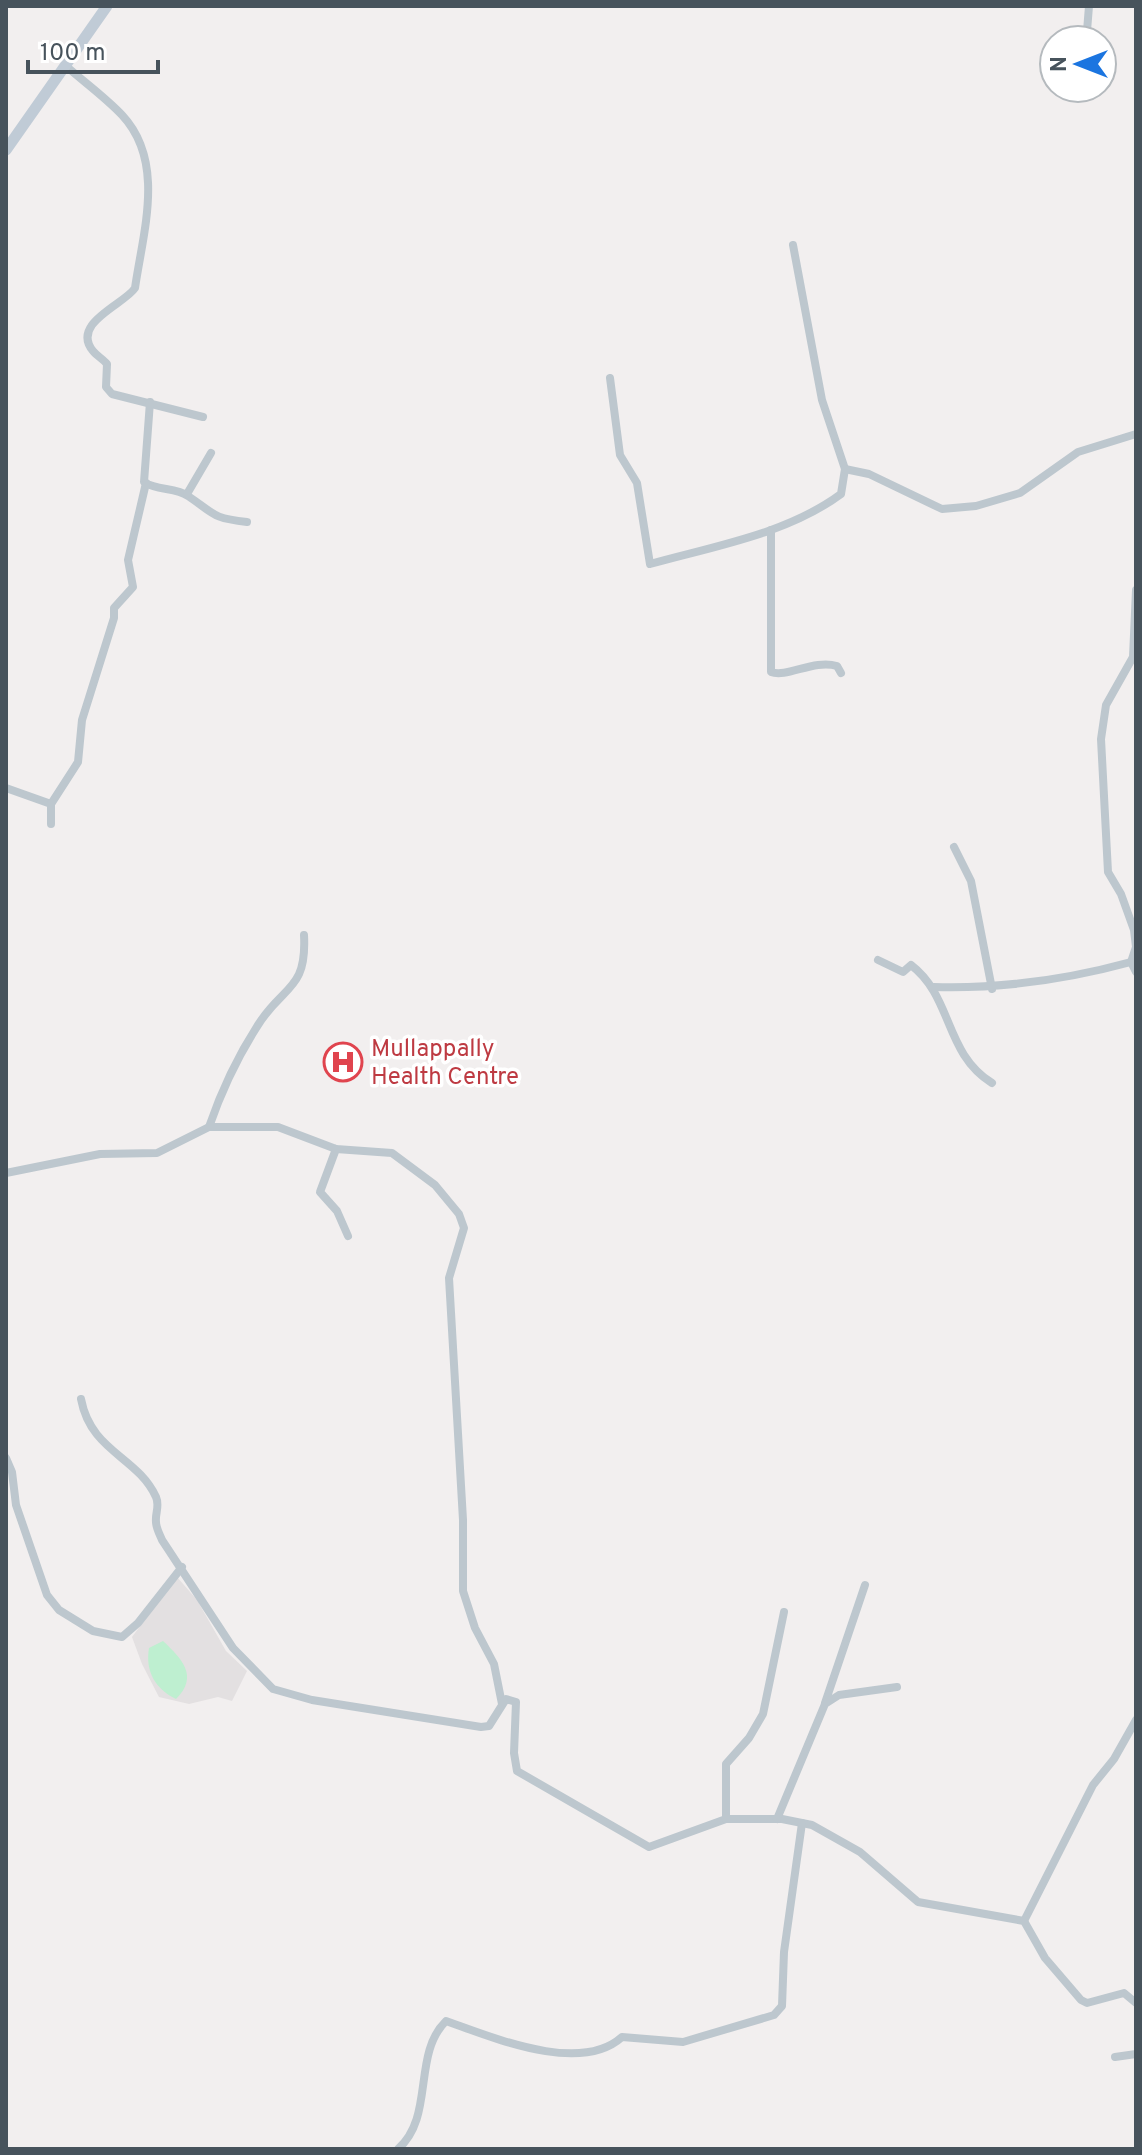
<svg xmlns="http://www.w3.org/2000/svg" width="1142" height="2155" viewBox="0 0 1142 2155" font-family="Overpass,sans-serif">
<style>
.education{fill:#e3e0e1}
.green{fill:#beefd0}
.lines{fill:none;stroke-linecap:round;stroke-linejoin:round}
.street{stroke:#bdc7ce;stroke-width:8}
.secondary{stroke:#c0cbd6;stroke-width:11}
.labels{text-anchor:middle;stroke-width:7;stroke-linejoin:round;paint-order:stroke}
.health-label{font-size:24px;fill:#be3a42;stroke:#fff;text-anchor:start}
</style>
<rect width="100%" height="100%" fill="#f2efef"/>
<path class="education" d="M177,1577l20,23 29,51 21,20 -15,30 -14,-4 -29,7 -30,-7 -17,-33 -10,-27z"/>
<path class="green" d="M163,1641c19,18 36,35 13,58 -21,-10 -31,-28 -27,-51z"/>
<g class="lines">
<g class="street">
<path d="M1073,37l14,-6 2,-25"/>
<path d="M66,66c18,16 39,31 56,49 44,47 21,117 13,173 -10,16 -65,35 -42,63 4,5 10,8 14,13l-1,23 6,7 91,23"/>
<path d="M610,378l10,77 17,28 13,81c64,-18 137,-30 191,-70l4,-25 -23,-69 -29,-155"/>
<path d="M150,402l-6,80c13,9 32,5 44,14 27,18 23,22 59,26"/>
<path d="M845,469l24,5 73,35 34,-3 44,-13 58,-41 58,-18"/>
<path d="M187,494l24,-41"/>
<path d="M771,530v142c16,6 43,-13 66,-6l4,7"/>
<path d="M1136,590l-3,67 -27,48 -5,34 7,133 13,22 13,36 2,17 -5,15 5,10"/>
<path d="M6,788l45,16"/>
<path d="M51,824v-20l27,-42 4,-42 32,-102v-10l19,-21 -5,-27 18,-77"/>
<path d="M954,847l17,34 21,108"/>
<path d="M878,960l25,12 8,-7c42,32 33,88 81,118"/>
<path d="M934,987c69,2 131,-7 197,-25"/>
<path d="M209,1127c12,-35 29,-71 49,-102 25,-40 49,-34 46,-90"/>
<path d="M336,1149l-16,43 17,19 11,25"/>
<path d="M6,1173l94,-19 57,-1 52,-26h69l58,22 56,4 43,32 24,29 5,14 -15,50 14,242v71l12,37 19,36 8,40"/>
<path d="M81,1399c10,53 56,57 75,98 4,9 -1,16 0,25 0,6 4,13 6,18l71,108 40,41 39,11 169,27 8,-1 17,-27 10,3 -2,51 3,18 132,76 77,-28h56l30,6 48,27 58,50 106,19 21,37 36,42 6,3 37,-10 12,10"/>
<path d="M6,1458l6,14 4,33 31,90 12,15 34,21 29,6 16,-14 44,-56"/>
<path d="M825,1703l40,-118"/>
<path d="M726,1819v-55l23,-26 14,-24 21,-102"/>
<path d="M777,1819l48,-115 14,-9 58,-8"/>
<path d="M1024,1921l69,-136 21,-26 22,-39"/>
<path d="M1115,2057l21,-3"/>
<path d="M398,2149c37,-32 14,-95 48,-128 46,16 134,54 176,16l61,5 91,-27 8,-9 2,-54 18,-129"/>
</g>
<path class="secondary" d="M6,150l101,-144"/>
</g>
<defs>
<g id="hospital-ring" transform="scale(2)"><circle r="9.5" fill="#fff" stroke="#e0444e" stroke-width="1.5"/><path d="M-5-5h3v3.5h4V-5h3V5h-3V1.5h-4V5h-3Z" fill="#e0444e"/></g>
</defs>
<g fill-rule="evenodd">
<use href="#hospital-ring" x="343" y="1062"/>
</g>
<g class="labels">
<g class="health-label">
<text x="371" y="1056">Mullappally<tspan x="371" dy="28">Health Centre</tspan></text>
</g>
</g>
<rect width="1142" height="2155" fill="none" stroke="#47535c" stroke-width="16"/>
<g transform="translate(1078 64) rotate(270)"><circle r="38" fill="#ffffff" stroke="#b5babe" stroke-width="2"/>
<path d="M0-6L14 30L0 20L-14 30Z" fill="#1b75e0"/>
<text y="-12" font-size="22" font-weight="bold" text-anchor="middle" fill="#47535c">N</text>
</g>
<path d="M28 60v12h130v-12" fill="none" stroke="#47535c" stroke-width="4"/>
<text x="40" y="60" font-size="24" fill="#47535c" stroke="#ffffff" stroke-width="6" paint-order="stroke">100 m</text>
</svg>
